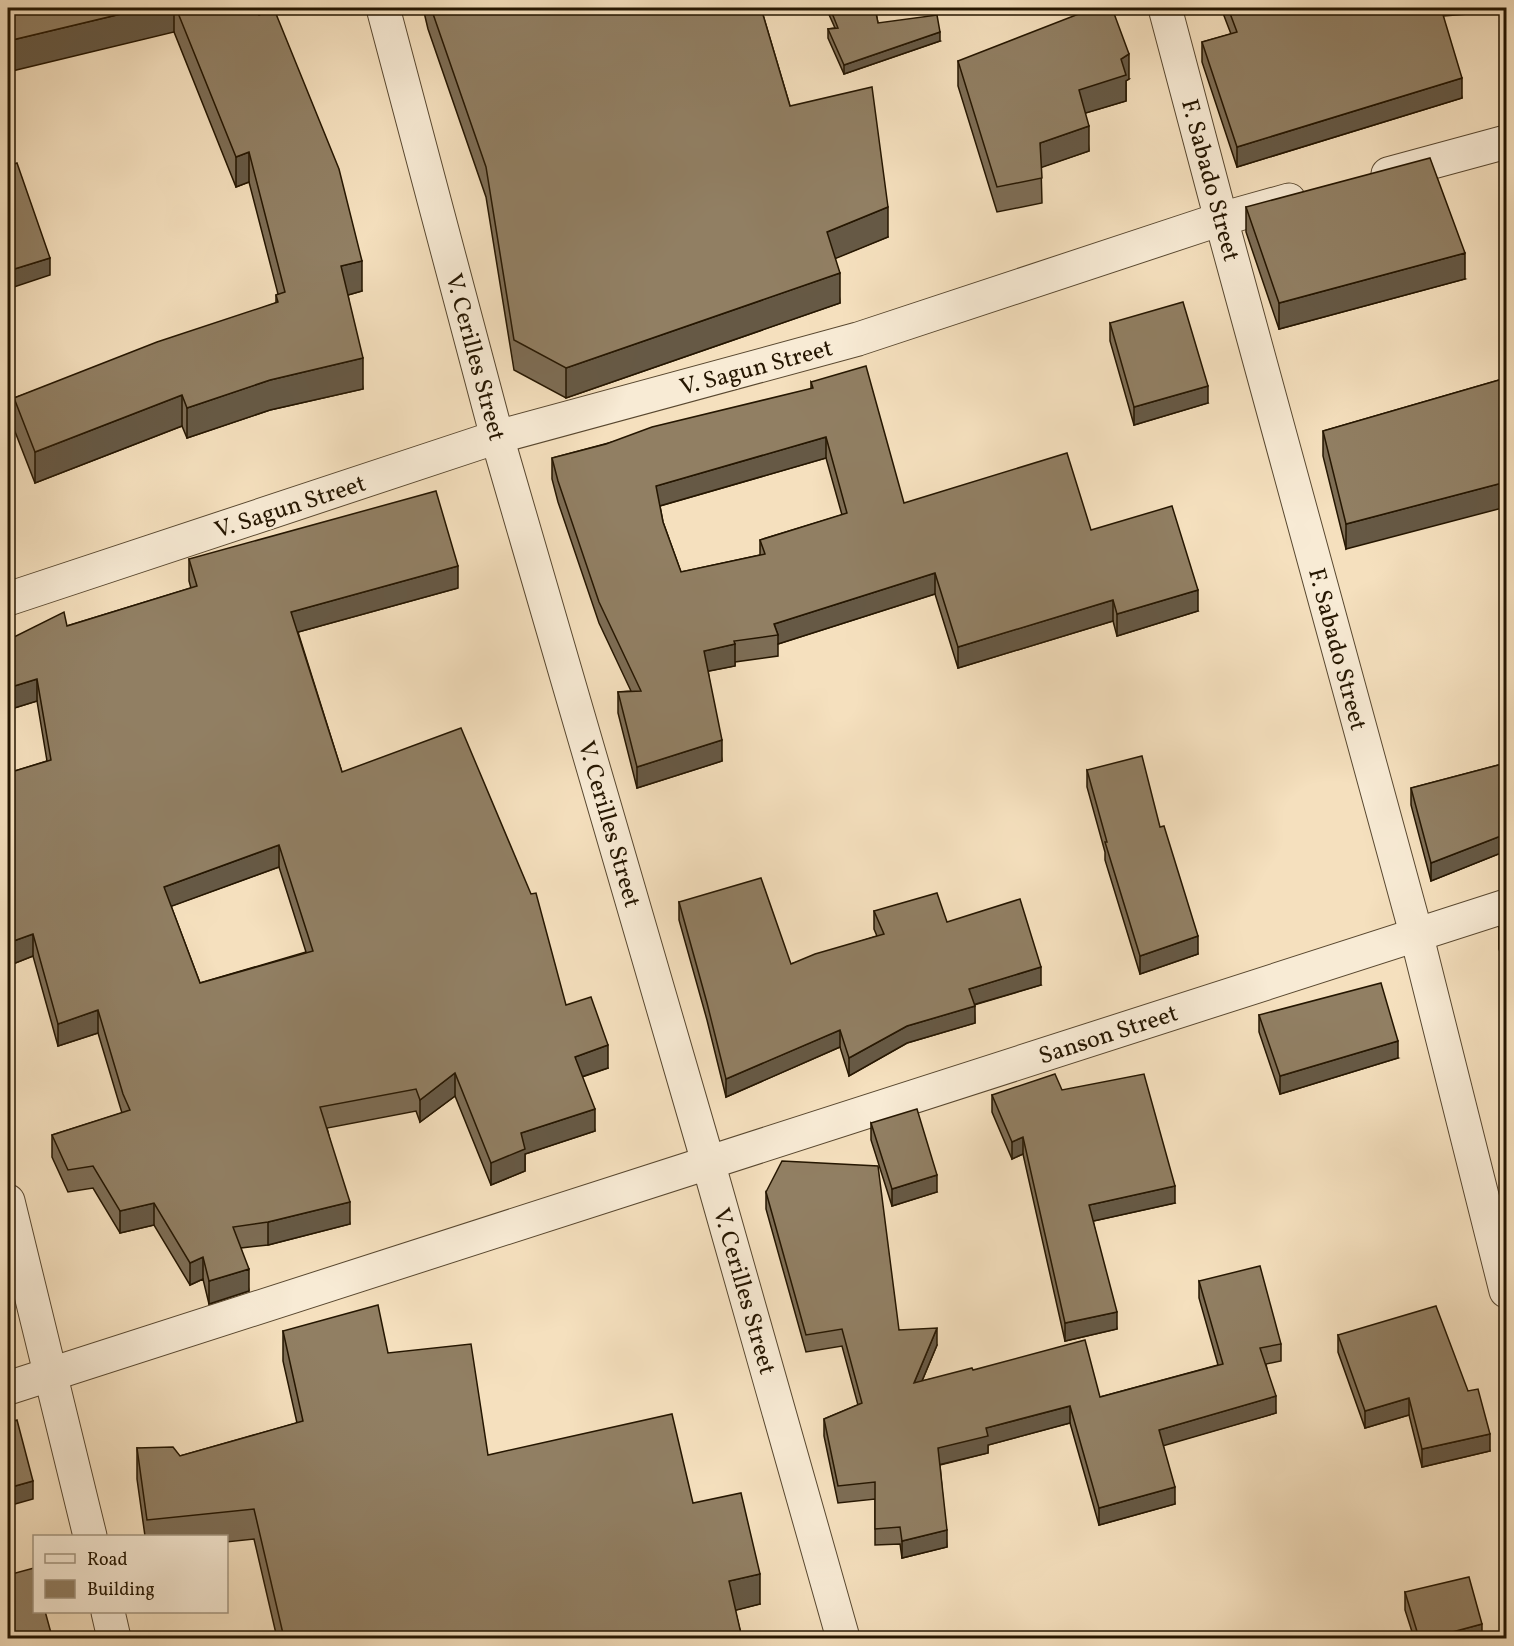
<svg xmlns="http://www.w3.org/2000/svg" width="1514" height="1646" viewBox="0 0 1514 1646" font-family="Vollkorn,serif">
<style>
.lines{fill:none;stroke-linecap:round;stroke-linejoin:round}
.minor-casing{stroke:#594830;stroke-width:35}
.minor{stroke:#f8ebd5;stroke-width:33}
.wall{fill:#7d6d55;stroke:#251601;stroke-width:1.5;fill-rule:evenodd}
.shaded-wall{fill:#665945;stroke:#251601;stroke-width:1.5}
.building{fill:#917f63;stroke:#251601;stroke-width:1.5;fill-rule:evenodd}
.labels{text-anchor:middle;stroke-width:4.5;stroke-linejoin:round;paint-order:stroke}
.street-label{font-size:24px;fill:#251601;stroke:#f8ebd5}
</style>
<rect width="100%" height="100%" fill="#f5e0be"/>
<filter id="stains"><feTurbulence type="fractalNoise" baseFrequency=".00333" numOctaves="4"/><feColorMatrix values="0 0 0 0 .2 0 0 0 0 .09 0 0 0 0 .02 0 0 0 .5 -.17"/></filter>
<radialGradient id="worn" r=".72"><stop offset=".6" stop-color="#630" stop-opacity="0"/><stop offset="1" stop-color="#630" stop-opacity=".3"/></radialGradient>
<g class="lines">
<g class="minor-casing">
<g id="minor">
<path d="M383,8l114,429 211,725 135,476"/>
<path d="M1165,8l56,211 195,714 90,358"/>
<path d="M1388,174l118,-32"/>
<path d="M8,599l489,-162 361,-98 363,-120 68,-19"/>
<path d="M8,1201l82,335"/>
<path d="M8,1388l1498,-482"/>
<path d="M108,1612l6,26"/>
</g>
</g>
<use href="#minor" class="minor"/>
</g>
<g class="wall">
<path d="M8,8h249l2,7 103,276 -14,4 15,94 -93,21 -83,28 -5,-12 -147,57 -21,-54v-31l262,-95v-8l2,-1 -29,-112 -13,5 -62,-155z"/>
<path d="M423,8h338l29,98 98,131 -53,21 5,45 -274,95 -52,-28 -28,-173 -58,-168z"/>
<path d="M826,8h49l3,15 62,18 -96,33 -16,-36v-9l7,-1z"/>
<path d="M1221,8h285v3l-63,5 19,82 -225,69 -35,-105v-20l29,-8z"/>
<path d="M958,61l171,18 -3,2v20l-41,12 4,38 -48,16 1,36 -45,9 -39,-126z"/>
<path d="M1246,207l219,72 -186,50 -33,-97z"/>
<path d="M1110,323l98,80 -74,22 -24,-84z"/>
<path d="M1506,378l-160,171 -23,-93v-25z"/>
<path d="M811,382l93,121 187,27 107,81 -81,25 -4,-15 -155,47 -23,-74 -157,50v12l-43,6v4l-27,5 14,90 -85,27 -19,-75v-21l13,-1 -32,-68 -41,-121 -6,-23v-21l259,-69zM826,458l16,57 -82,25v15l-79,17 -18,-50 -3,-16z"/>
<path d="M189,559l269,29 -160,44 44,140 224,233 42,63 -26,9 13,54 -70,23v17l-34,14 -36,-89 -35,26 -4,-11 -89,17 23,96 -82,21 -27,3 8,43 -40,13 -6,-25 -13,6 -36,-60 -34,8 -27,-45 -25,4 -16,-35v-22l70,-22 -24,-80 -40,13 -25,-90 -25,10v-193l39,-12 -10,-60 -29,9 59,-84 124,-38 -2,-7zM279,867l27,85 -106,31 -29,-77z"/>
<path d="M1506,763v88l-75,30 -20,-76v-17z"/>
<path d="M1087,770l73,57 38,127 -58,20 -35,-114v-8l-18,-65z"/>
<path d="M679,902l112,62 86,-28 -3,-7v-18l73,11 94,63 -67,20 1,18 -68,20 -58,33 -9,-29 -114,50 -19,-77 -28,-100z"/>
<path d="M1506,924v45l-7,-20v-22z"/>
<path d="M1259,1015l139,43 -118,36 -21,-62z"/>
<path d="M1062,1090l113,113 -82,18 24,108 -52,12 -42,-187 -11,5 -20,-47v-17z"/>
<path d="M871,1123l66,69 -45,14 -21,-66z"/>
<path d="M766,1192l133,138 38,15 -15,36 51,-11 127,27 118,-32 -19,-67v-17l82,63v17l-15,3 10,49 -113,32 12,59 -76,21 -29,-102 -82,22v8l-48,12 7,82 -45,11 -2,-14 -25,1v-46l-37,4 -14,-67v-17l34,-14 -16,-59 -36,6 -40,-143z"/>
<path d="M283,1331l105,22 100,102 205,48 67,101 -25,6 7,28h-465l-23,-99 -28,3v-6h-81l-8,-57v-31l43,8 117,-33 -14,-62z"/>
<path d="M1338,1335l130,56 22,60 -68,16 -13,-52 -44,13 -27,-76z"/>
<path d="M1405,1592l77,46h-68l-9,-28z"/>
</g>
<g class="shaded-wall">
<path d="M146,8h28v24l-166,40v-31z"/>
<path d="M940,32v9l-96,33v-9z"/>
<path d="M1129,54v25l-3,2v20l-47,14v-25l42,-31z"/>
<path d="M1462,78v20l-225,69v-20z"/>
<path d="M1089,126v25l-49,17v-25z"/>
<path d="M249,152v30l-13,5v-30z"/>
<path d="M888,207v30l-61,25v-30z"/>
<path d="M1465,253v26l-186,50v-26z"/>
<path d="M50,258v17l-42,14v-18z"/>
<path d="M362,261v30l-21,6v-31z"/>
<path d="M840,273v30l-274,95v-30z"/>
<path d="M363,358v31l-93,21 -83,28v-30l83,-28z"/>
<path d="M1208,386v17l-74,22v-18z"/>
<path d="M182,395v31l-147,57v-31z"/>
<path d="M826,437v21l-170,49v-21z"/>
<path d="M1506,482v25l-160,42v-25z"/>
<path d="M458,566v22l-167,46v-22z"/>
<path d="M935,573v21l-157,50v-9l-4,-11z"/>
<path d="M1198,590v21l-81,25v-22z"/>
<path d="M1113,600v21l-155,47v-21z"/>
<path d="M735,644v22l-31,6v-21z"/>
<path d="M37,679v22l-29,9v-22z"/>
<path d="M722,740v21l-85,27v-21z"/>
<path d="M1506,834v17l-75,30v-18z"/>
<path d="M279,845v22l-115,42v-22z"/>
<path d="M33,934v22l-25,10v-23z"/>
<path d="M1198,936v18l-58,20v-18z"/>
<path d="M1041,967v18l-72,21v-17z"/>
<path d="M975,1006v17l-68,20 -58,33v-18l58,-32z"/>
<path d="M98,1010v23l-40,13v-22z"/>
<path d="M840,1030v17l-114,50v-18z"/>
<path d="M1398,1041v17l-118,36v-18z"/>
<path d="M608,1045v23l-33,11v-22z"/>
<path d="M455,1073v23l-35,26v-22z"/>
<path d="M595,1109v22l-70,23v17l-34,14v-22l30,-30z"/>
<path d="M1023,1137v17l-11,5v-17z"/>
<path d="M937,1175v17l-45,14v-17z"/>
<path d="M1175,1186v17l-86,19v-17z"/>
<path d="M350,1202v22l-82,21v-23z"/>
<path d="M154,1203v22l-34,8v-22z"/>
<path d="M203,1257v22l-13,6v-22z"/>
<path d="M249,1269v22l-40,13v-23z"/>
<path d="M1117,1312v17l-52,12v-18z"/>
<path d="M937,1328v17l-23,55v-17z"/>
<path d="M1276,1396v17l-117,34v-17z"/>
<path d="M1409,1398v17l-44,13v-17z"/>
<path d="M1070,1406v17l-82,22v8l-50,12v-17l48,-20z"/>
<path d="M1490,1434v17l-68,16v-18z"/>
<path d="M33,1481v18l-25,7v-18z"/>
<path d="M1175,1487v17l-76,21v-17z"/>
<path d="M947,1530v17l-45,11v-17z"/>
<path d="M760,1574v30l-31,8v-31z"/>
<path d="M1482,1624v14h-52z"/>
</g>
<g class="building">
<path d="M8,8h138l-138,33z"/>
<path d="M176,8h81l2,7 15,-6 65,160 23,92 -21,5 22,92 -93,22 -83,28 -5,-13 -147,57 -21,-54 143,-56 121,-40 -2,-7 9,-3 -36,-140 -13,5z"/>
<path d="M431,8h330l29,98 82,-19 16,120 -61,25 13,41 -274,95 -52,-28 -28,-173z"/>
<path d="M830,8h45l3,15 59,-8 3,17 -96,33 -16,-36 10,-1z"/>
<path d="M1094,8h18l17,46 -8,5 5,16 -47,15 10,36 -49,17 2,35 -45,9 -39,-126z"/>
<path d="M1228,8h213l21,70 -225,69 -35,-105 35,-10z"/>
<path d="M1430,158l35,95 -186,50 -33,-96z"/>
<path d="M17,163l33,95 -42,13v-105z"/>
<path d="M1183,302l25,84 -74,21 -24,-84z"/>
<path d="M866,366l38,137 163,-50 24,77 81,-24 26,84 -81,24 -4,-14 -155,47 -23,-74 -161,51 4,11 -44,6 1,3 -31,7 18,89 -85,27 -19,-75 23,-1 -42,-89 -41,-121 -6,-23 54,-14 46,-17 161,-39 -2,-6zM826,437l21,76 -87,27 5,14 -84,18 -18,-50 -7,-36z"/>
<path d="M1506,378v104l-160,42 -23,-93z"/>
<path d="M436,491l22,75 -167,46 51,160 119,-44 70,166 5,-1 30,112 25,-8 17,48 -33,12 20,52 -74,24 4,16 -34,14 -36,-90 -35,27 -4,-11 -96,18 30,95 -82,20 -35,5 16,42 -40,12 -6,-24 -13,6 -36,-60 -34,8 -27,-45 -25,4 -16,-35 78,-25 -7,-16 -25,-84 -40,14 -25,-90 -25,9v-170l43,-13 -14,-81 -29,9v-48l56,-28 3,14 130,-40 -8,-27zM279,845l34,106 -113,32 -36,-96z"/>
<path d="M1142,756l18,71 4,-1 34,110 -58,20 -35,-114h2l-20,-72z"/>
<path d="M1506,763v71l-75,29 -20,-75z"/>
<path d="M761,878l30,86 24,-10 69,-20 -10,-23 63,-18 10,29 73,-23 21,68 -72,22 6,17 -68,20 -58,32 -9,-28 -114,49 -19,-76 -28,-101z"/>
<path d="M1506,924v23l-7,-20z"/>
<path d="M1381,983l17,58 -118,35 -21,-61z"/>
<path d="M1055,1074l7,16 82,-16 31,112 -86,19 28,107 -52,11 -42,-186 -11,5 -20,-47z"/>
<path d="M917,1109l20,66 -45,14 -21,-66z"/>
<path d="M782,1161l96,5 21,164 38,-2 -23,55 58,-15 1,2 112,-30 15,57 123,-33 -24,-83 61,-15 21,78 -21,4 16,48 -117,34 16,57 -76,21 -29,-102 -84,22 2,8 -50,12 9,82 -45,11 -2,-14 -25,2v-47l-37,4 -14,-67 38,-16 -20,-74 -36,6 -40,-143z"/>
<path d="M378,1305l10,48 83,-9 17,111 184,-41 21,89 48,-10 19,81 -31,7 13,57h-458l-30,-129 -107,11 -10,-72 36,-1 7,9 123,-35 -20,-90z"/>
<path d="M1436,1306l32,85 10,-2 12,45 -68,15 -13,-51 -44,13 -27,-76z"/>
<path d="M17,1420l16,61 -25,7v-65z"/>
<path d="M34,1568v43h11l6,22h1l2,5h-46v-63z"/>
<path d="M1469,1577l13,47 -52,14h-11l-14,-46z"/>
</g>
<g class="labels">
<g class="street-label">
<text transform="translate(1211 180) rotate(75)" y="8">F. Sabado Street</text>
<text transform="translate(476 357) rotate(75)" y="8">V. Cerilles Street</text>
<text transform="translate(756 367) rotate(-15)" y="8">V. Sagun Street</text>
<text transform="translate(290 506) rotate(-18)" y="8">V. Sagun Street</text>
<text transform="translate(1338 649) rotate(75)" y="8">F. Sabado Street</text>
<text transform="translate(610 824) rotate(74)" y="8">V. Cerilles Street</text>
<text transform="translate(1108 1034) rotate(-18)" y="8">Sanson Street</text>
<text transform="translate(745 1291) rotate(74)" y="8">V. Cerilles Street</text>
</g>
</g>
<rect width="1514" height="1646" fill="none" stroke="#f5e0be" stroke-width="30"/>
<rect x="9" y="9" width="1496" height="1628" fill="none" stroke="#251601" stroke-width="3"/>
<rect x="15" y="15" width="1484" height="1616" fill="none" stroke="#251601" stroke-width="1.5"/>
<rect x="33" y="1535" width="195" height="78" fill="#f8ebd5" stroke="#a49680" stroke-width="1.5"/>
<rect x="45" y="1554" width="30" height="9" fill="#f8ebd5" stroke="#a49680" stroke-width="1.5"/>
<text x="87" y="1565" font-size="18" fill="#251601">Road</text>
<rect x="45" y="1580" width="30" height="18" fill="#917f63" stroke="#a49680" stroke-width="1.5"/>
<text x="87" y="1595" font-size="18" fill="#251601">Building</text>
<rect width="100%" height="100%" filter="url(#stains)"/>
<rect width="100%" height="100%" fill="url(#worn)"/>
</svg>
